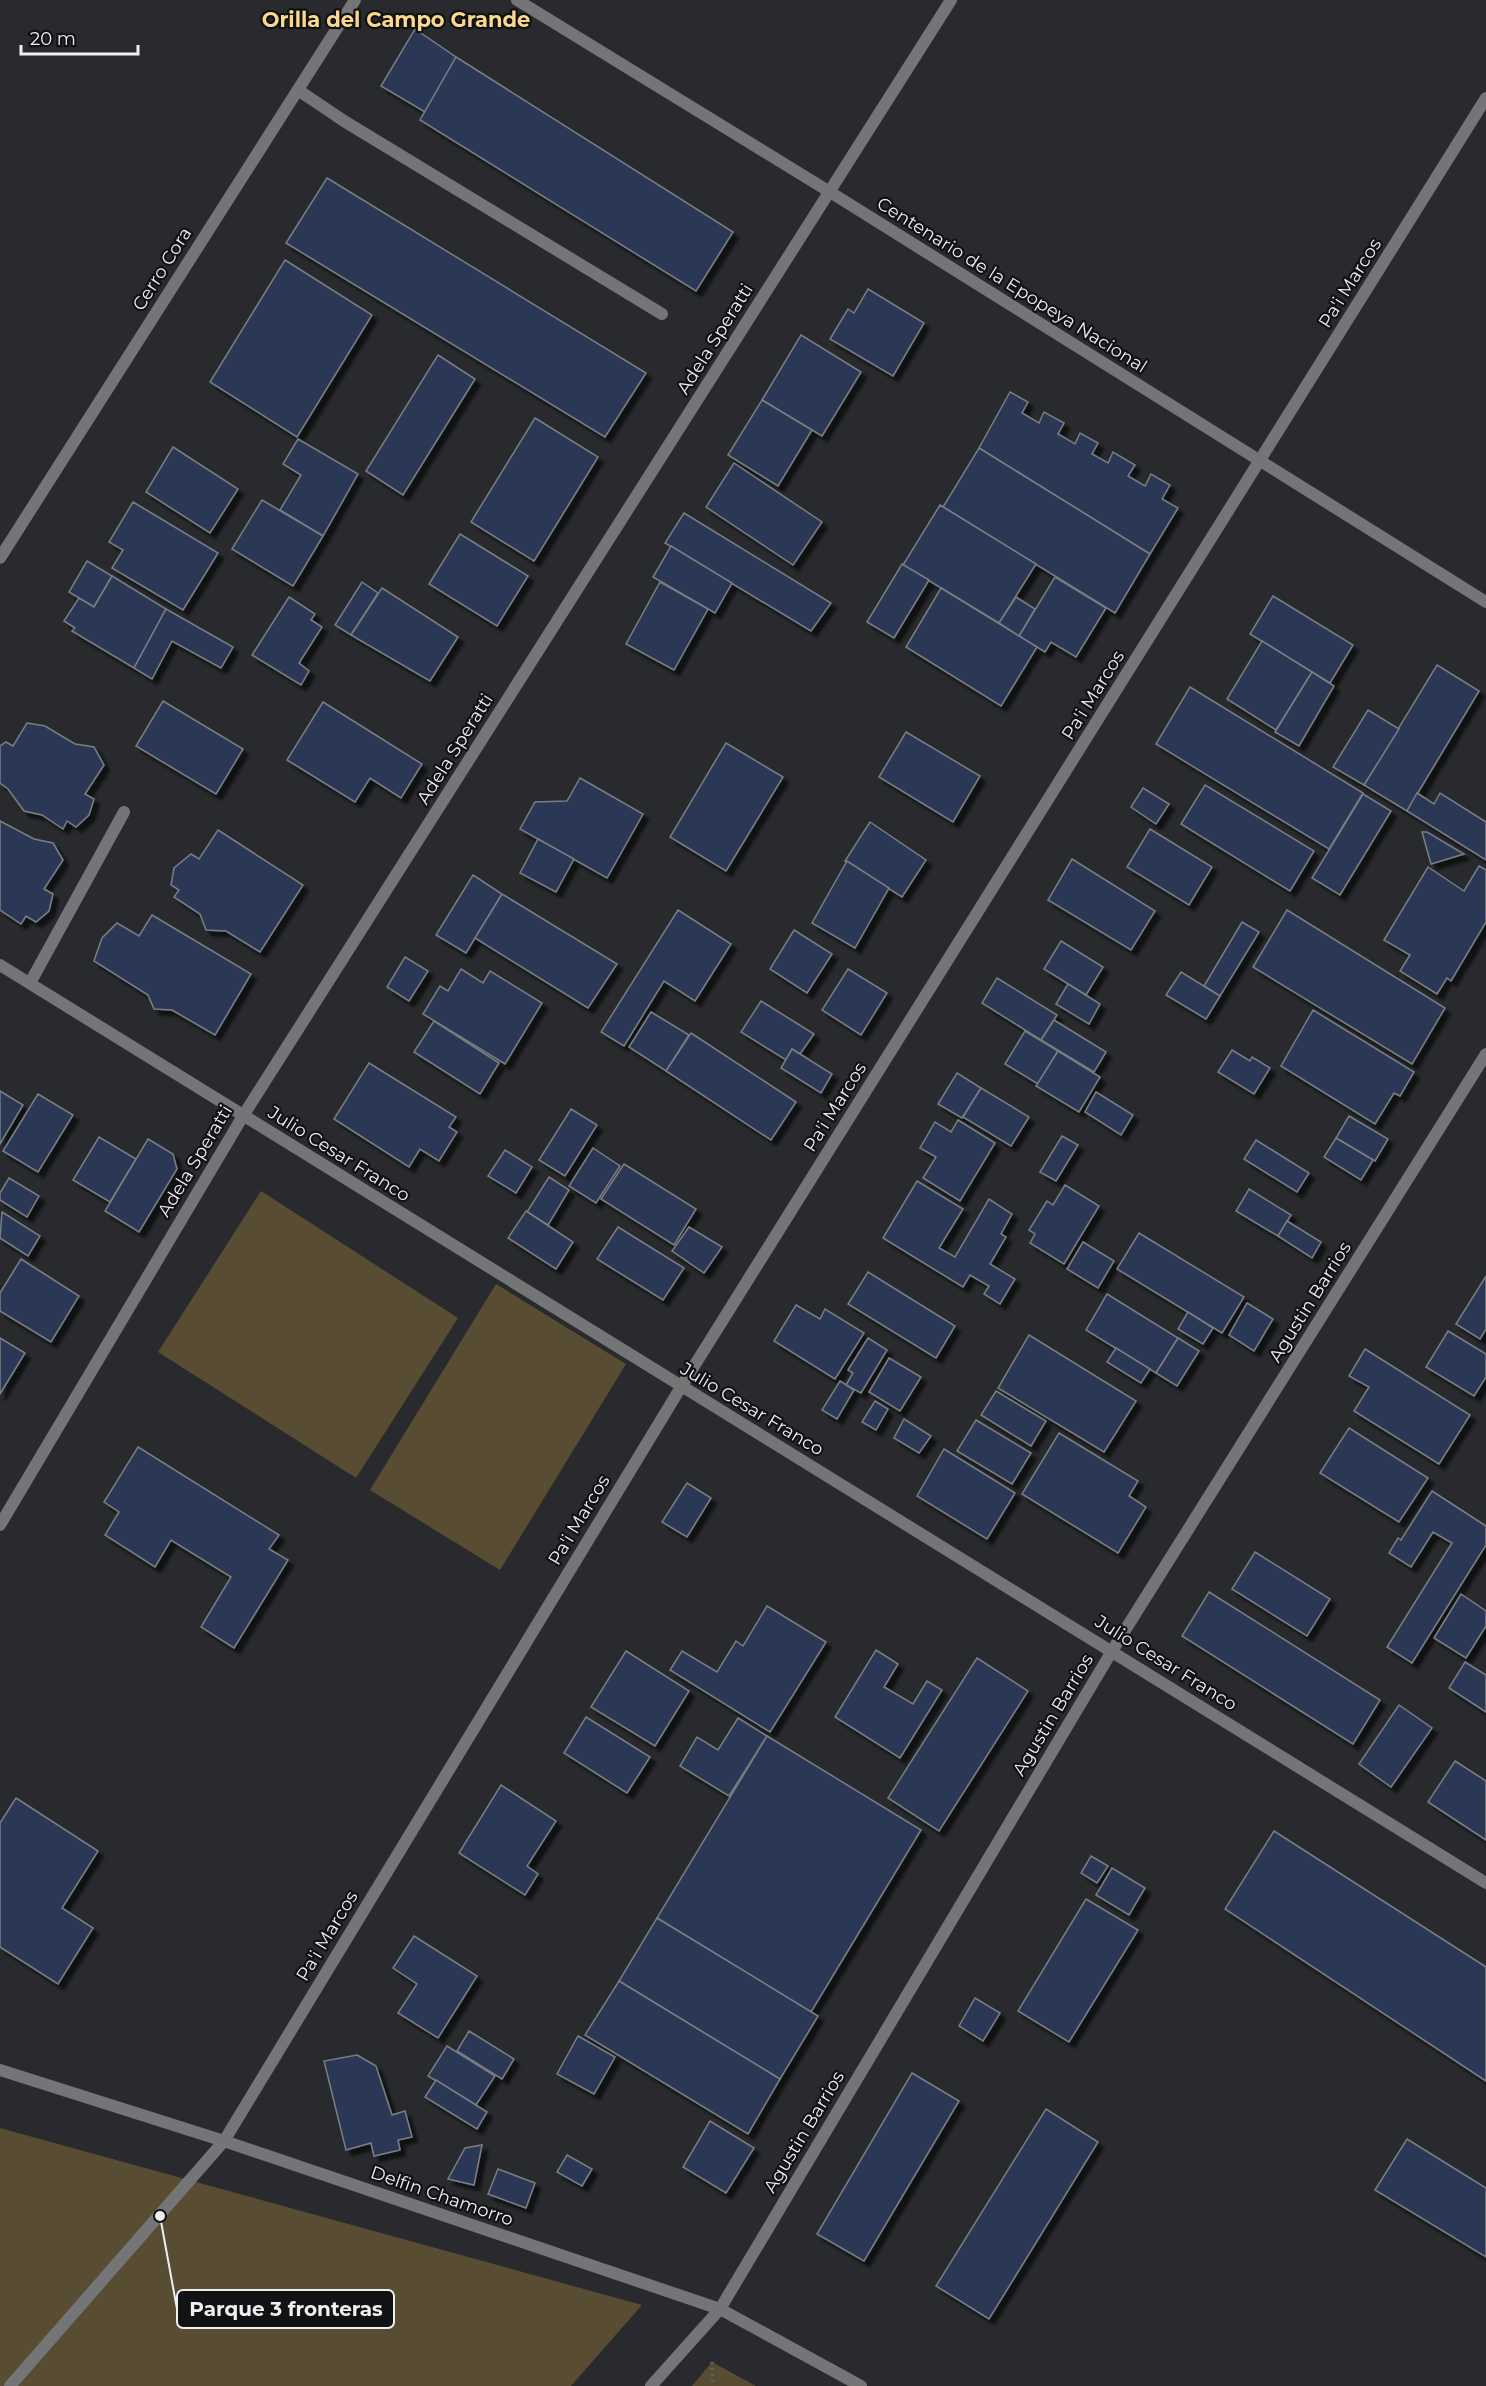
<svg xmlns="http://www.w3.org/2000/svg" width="1486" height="2386" viewBox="0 0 1486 2386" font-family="Montserrat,sans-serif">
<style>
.green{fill:#584c32}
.building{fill:#293957;stroke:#7a7d81;stroke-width:1.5;filter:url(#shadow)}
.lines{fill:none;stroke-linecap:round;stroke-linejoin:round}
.path{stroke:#65676a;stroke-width:4;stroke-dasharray:1.5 4.5;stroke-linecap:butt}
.minor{stroke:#747577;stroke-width:12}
.tertiary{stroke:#747577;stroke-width:12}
.labels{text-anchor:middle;stroke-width:4.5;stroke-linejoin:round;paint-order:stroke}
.street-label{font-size:18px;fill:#edeff1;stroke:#111214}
.quarter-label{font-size:21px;font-weight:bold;fill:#fad98e;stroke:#111214}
.leader{fill:none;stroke:#edeff1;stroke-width:2}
.callout-dot{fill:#edeff1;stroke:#111214;stroke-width:2}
.callout{fill:#111214;stroke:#edeff1;stroke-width:2}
.callout-label{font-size:20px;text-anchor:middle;font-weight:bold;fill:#edeff1}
</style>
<defs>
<filter id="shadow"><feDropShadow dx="5.5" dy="5.5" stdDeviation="1.5" flood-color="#0009"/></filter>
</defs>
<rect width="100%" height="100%" fill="#282a2d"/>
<g class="green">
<path d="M261,1191l197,127 -102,160 -198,-126z"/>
<path d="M496,1284l130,80 -126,206 -130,-80z"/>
<path d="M0,2128l642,177 -71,81h-571z"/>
<path d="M712,2362l44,24h-64z"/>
</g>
<g class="building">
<path d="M415,29l41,28 -31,55 -44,-26z"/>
<path d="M456,57l277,175 -37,59 -276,-171z"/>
<path d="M327,178l319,195 -41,64 -319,-194z"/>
<path d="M285,260l87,55 -75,122 -87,-55z"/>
<path d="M868,289l56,34 -31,53 -63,-37 18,-30 6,4z"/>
<path d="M801,335l60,37 -39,64 -60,-36z"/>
<path d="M438,355l37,24 -72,116 -37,-24z"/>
<path d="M1010,392l18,10 -6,11 17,10 5,-11 20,11 -6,11 17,10 5,-11 18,10 -6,11 16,9 5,-11 22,13 -7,11 17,10 6,-12 19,11 -8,14 16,9 -28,46 -171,-106z"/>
<path d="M762,400l50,30 -34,56 -50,-31z"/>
<path d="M535,418l63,39 -64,104 -63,-39z"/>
<path d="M298,439l60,35 -35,62 -43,-26 21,-35 -18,-11z"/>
<path d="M173,447l65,42 -28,44 -64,-41z"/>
<path d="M979,448l171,106 -35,59 -172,-106z"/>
<path d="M734,463l88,59 -29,43 -87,-58z"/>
<path d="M262,500l61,36 -30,50 -61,-37z"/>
<path d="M133,502l85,51 -35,57 -71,-42 11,-18 -14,-8z"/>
<path d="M940,505l96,59 -37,59 -96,-58z"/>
<path d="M684,513l147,90 -20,28 -146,-88z"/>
<path d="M460,534l68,42 -31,50 -68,-42z"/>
<path d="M671,546l61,37 -17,30 -62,-36z"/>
<path d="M87,561l25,15 -18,31 -25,-15z"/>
<path d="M902,564l27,16 -35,58 -27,-16z"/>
<path d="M112,576l54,33 -32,59 -62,-37 3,-3 -11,-7 15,-23 15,9z"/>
<path d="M1055,577l51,31 -30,49 -25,-15 -6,10 -26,-16z"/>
<path d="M362,582l16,11 -27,42 -16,-10z"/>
<path d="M660,582l48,27 -34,61 -48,-26z"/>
<path d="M382,588l76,49 -28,44 -79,-46z"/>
<path d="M941,588l96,59 -36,59 -95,-59z"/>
<path d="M1273,596l80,49 -23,38 -80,-49z"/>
<path d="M289,597l26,17 -4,6 11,7 -23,36 10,8 -8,14 -49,-30z"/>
<path d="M1016,597l19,12 -16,27 -20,-13z"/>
<path d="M166,609l67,38 -12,21 -49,-27 -20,38 -18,-11z"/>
<path d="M1262,641l50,31 -36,58 -49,-31z"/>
<path d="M1437,665l42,26 -72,120 -43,-26z"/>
<path d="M1312,672l22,14 -35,60 -24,-14z"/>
<path d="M1190,687l173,106 -34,56 -173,-105z"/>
<path d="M163,701l80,48 -27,45 -80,-48z"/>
<path d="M323,702l99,62 -21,34 -31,-20 -15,24 -68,-42z"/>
<path d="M1368,710l31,19 -35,56 -31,-18z"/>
<path d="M27,723l18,3 30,18 19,3 10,18 -19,29 9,5 -5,16 -13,12 -9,-6 -4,8 -21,-14 -18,-4 -16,-22 -8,-6v-37l6,-4 7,4z"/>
<path d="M906,732l74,44 -27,46 -74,-45z"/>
<path d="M726,743l57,34 -57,94 -56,-34z"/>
<path d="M580,778l63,36 -36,64 -87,-49 15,-27 32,-1z"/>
<path d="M1205,785l109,66 -24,40 -109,-67z"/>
<path d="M1143,788l26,16 -13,20 -25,-17z"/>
<path d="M1417,793l17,11 6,-11 46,29v38l-79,-49z"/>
<path d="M1363,794l28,17 -51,84 -28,-17z"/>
<path d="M0,821l34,18 19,4 10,17 -19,29 9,5 -4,17 -13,11 -10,-6 -5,8 -21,-14z"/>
<path d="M870,822l56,38 -24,37 -57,-36z"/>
<path d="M1150,829l62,38 -23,38 -62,-38z"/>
<path d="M218,830l85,55 -43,67 -34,-21 -20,-1 -6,-16 -26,-17 5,-7 -8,-5 3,-17 17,-14 8,5z"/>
<path d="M1422,832h5l37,22 -33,10z"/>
<path d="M538,839l36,20 -18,33 -36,-19z"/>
<path d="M1072,859l83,52 -24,39 -83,-50z"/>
<path d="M847,861l42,27 -34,60 -43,-25z"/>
<path d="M1479,866l7,4v52l-35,59 -4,-3 -10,16 -37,-23 10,-16 -26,-15 44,-73 36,24z"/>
<path d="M473,875l29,19 -36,59 -30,-18z"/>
<path d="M502,894l115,70 -29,44 -113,-70z"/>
<path d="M678,910l53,34 -36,57 -31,-20 -40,65 -23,-14z"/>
<path d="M1287,910l158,98 -33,56 -159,-97z"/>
<path d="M152,915l99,59 -36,61 -43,-25 -18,-1 -6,-14 -54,-34 8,-23 15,-15 22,13z"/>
<path d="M1242,922l17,10 -39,64 -16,-10z"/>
<path d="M794,930l38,24 -25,39 -37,-24z"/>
<path d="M1061,941l42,26 -17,28 -42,-26z"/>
<path d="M405,957l23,14 -19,30 -22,-14z"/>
<path d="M461,969l22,14 7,-12 52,32 -37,61 -82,-50 17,-28 8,5z"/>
<path d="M848,969l39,24 -26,42 -39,-25z"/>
<path d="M1181,972l39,24 -14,23 -40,-24z"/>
<path d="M997,978l60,37 -16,25 -59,-37z"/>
<path d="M1068,984l32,20 -11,20 -33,-20z"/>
<path d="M761,1001l53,33 -14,20 -8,-5 -6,11 -45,-28z"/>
<path d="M1313,1010l101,62 -14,24 -6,-3 -19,31 -94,-58z"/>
<path d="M651,1012l38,23 -23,36 -37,-24z"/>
<path d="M1054,1020l52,32 -12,20 -53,-32z"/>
<path d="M434,1021l65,42 -19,31 -66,-42z"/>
<path d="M1025,1031l33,20 -20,33 -33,-20z"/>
<path d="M691,1033l105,69 -25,38 -105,-69z"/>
<path d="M792,1049l40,25 -11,19 -40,-25z"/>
<path d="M1232,1050l18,11 2,-4 18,11 -16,26 -36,-22z"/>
<path d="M1058,1051l42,26 -21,35 -43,-26z"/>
<path d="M369,1063l87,54 -7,10 8,5 -18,29 -19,-12 -11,18 -75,-48z"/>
<path d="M957,1073l24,15 -19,30 -24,-14z"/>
<path d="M981,1088l48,29 -18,29 -48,-29z"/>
<path d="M0,1091l23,14 -23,39z"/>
<path d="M1096,1092l37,23 -12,20 -36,-23z"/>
<path d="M38,1094l35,21 -35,57 -35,-21z"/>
<path d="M571,1109l26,16 -32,51 -26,-16z"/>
<path d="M1349,1116l39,23 -13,22 -39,-23z"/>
<path d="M958,1120l37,23 -35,58 -37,-23 13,-21 -16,-9 15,-26 16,10z"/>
<path d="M1062,1136l16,9 -22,36 -16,-9z"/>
<path d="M99,1137l37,22 -26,43 -37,-22z"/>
<path d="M1336,1138l37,22 -12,20 -37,-23z"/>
<path d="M148,1139l25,15 4,15 -38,63 -34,-21z"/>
<path d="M1256,1140l53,33 -12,19 -53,-33z"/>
<path d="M593,1148l27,18 -24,37 -27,-17z"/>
<path d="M505,1150l27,17 -16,26 -28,-17z"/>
<path d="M624,1164l72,45 -22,36 -73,-46z"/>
<path d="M549,1177l20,13 -21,35 -21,-13z"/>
<path d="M9,1178l30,18 -12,21 -27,-17v-7z"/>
<path d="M917,1181l46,28 -24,39 16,9 34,-58 23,15 -11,20 5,3 -16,27 25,15 -15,25 -16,-10 5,-8 -19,-11 -7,12 -80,-49z"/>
<path d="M1065,1185l34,21 -35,58 -34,-21 5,-9 -6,-4 18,-29 6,4z"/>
<path d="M1249,1189l42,26 -13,21 -42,-25z"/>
<path d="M526,1211l47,31 -17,27 -48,-31z"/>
<path d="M2,1212l38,24 -12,20 -28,-18z"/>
<path d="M1287,1221l34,21 -9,16 -34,-22z"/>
<path d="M618,1227l66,41 -21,32 -66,-41z"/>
<path d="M689,1227l33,20 -18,26 -32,-22z"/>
<path d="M1139,1233l105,64 -22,36 -105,-64z"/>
<path d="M1083,1242l31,19 -16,27 -31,-19z"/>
<path d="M21,1259l58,37 -28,46 -51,-31v-18z"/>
<path d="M868,1272l87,54 -19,32 -88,-54z"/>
<path d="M1486,1276v53l-6,10 -24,-15z"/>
<path d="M1107,1294l71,44 -22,35 -70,-43z"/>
<path d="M1247,1303l26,16 -19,32 -25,-16z"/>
<path d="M796,1305l24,14 5,-10 39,24 -29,46 -61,-38z"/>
<path d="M1188,1312l25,16 -10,16 -25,-15z"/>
<path d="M1448,1331l38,23v23l-12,19 -48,-29z"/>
<path d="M1029,1335l107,66 -32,51 -106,-64z"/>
<path d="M0,1338l25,15 -25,41z"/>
<path d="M868,1338l19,12 -26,43 -15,-8 7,-12 -5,-3z"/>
<path d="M1178,1338l21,13 -22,35 -21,-13z"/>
<path d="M1116,1348l34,21 -9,14 -34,-21z"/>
<path d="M1365,1349l105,66 -31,49 -85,-53 15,-24 -20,-11z"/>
<path d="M889,1358l32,19 -21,34 -31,-19z"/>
<path d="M840,1381l14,9 -17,29 -15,-9z"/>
<path d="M996,1391l50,30 -15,25 -50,-31z"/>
<path d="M875,1401l13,8 -12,21 -14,-8z"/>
<path d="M904,1419l27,17 -12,17 -25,-15z"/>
<path d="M976,1420l55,33 -19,31 -55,-33z"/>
<path d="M1349,1428l79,50 -29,44 -79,-49z"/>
<path d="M1059,1433l79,48 -9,15 17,11 -28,46 -96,-59z"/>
<path d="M138,1447l141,88 -10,14 19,11 -54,88 -33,-21 30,-50 -60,-37 -16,27 -50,-32 14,-23 -15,-10z"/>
<path d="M944,1449l71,44 -28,46 -70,-43z"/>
<path d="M687,1483l24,15 -24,39 -25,-15z"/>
<path d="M1432,1491l54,35v19l-74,118 -25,-16 65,-104 -19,-11 -22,35 -22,-14 9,-15 3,2z"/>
<path d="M1255,1552l75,47 -23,37 -75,-47z"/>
<path d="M1209,1592l171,108 -27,44 -171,-108z"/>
<path d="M1461,1594l25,17v15l-20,32 -32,-20z"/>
<path d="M767,1606l59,36 -56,90 -100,-62 12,-19 35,21 19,-31 7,5z"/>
<path d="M876,1650l22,14 -14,23 29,17 14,-23 15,9 -42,68 -65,-41z"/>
<path d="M626,1651l63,40 -34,55 -64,-39z"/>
<path d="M977,1658l51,33 -89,140 -51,-33z"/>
<path d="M1465,1662l21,13v37l-37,-24z"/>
<path d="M1399,1705l33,23 -41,59 -32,-23z"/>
<path d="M586,1717l64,40 -23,36 -63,-40z"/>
<path d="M738,1718l29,18 -38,60 -49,-30 17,-29 21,13z"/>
<path d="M767,1736l154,94 -110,182 -154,-94z"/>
<path d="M1455,1761l31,20v59l-58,-38z"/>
<path d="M501,1785l55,36 -29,45 11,8 -13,21 -66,-42z"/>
<path d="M16,1798l82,53 -36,57 31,20 -35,56 -58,-37v-124z"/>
<path d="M1274,1831l212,136v114l-261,-172z"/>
<path d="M1091,1856l17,10 -11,17 -16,-10z"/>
<path d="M1112,1868l33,20 -16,27 -33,-20z"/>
<path d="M1086,1899l52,31 -69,112 -51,-31z"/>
<path d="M657,1918l161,98 -38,63 -161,-98z"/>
<path d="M414,1936l63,40 -39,62 -40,-25 19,-29 -24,-16z"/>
<path d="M619,1981l161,98 -32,55 -163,-99z"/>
<path d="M975,1998l25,15 -17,28 -24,-15z"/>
<path d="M469,2031l45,28 -12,20 -45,-28z"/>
<path d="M578,2036l37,21 -21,37 -37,-20z"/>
<path d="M447,2046l48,30 -19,29 -48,-29z"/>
<path d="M357,2055l19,11 16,49 13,-4 7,26 -14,3 2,10 -26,6 -3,-13 -25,7 -22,-89z"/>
<path d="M912,2073l47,28 -95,160 -47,-27z"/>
<path d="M436,2080l51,32 -10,17 -52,-32z"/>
<path d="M1046,2109l52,33 -109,177 -53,-33z"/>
<path d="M710,2121l44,27 -28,45 -43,-26z"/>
<path d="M1407,2139l79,49v69l-111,-67z"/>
<path d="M482,2145l-8,40 -26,-6 17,-31z"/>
<path d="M567,2155l25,14 -10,17 -25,-14z"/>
<path d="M498,2169l37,14 -9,25 -38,-14z"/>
</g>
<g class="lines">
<path class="path" d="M712,2362l1,24"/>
<g class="minor">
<path d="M517,0l313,192 656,410"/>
<path d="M298,90l46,31 318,193"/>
<path d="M0,558l355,-558"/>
<path d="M30,983l94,-171"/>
<path d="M0,1525l243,-409 708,-1116"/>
<path d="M0,2070l224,71 496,168 141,77"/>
<path d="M10,2386l214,-245 457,-754 805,-1289"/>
<path d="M651,2386l69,-77 392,-658 374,-597"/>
</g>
<path class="tertiary" d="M0,965l1486,918"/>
</g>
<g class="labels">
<g class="street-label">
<text transform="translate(162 269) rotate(-58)" y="6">Cerro Cora</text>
<text transform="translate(1350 283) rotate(-58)" y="6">Pa'i Marcos</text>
<text transform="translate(1012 285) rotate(32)" y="6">Centenario de la Epopeya Nacional</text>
<text transform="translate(715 339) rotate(-58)" y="6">Adela Speratti</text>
<text transform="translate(1093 695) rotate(-58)" y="6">Pa'i Marcos</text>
<text transform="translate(455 749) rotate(-58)" y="6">Adela Speratti</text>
<text transform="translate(835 1107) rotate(-58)" y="6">Pa'i Marcos</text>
<text transform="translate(339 1154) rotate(32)" y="6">Julio Cesar Franco</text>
<text transform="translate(195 1161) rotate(-59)" y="6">Adela Speratti</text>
<text transform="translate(1310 1302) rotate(-58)" y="6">Agustin Barrios</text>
<text transform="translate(752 1409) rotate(31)" y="6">Julio Cesar Franco</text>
<text transform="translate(579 1520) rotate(-59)" y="6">Pa'i Marcos</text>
<text transform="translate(1166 1663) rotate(32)" y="6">Julio Cesar Franco</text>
<text transform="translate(1053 1715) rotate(-59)" y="6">Agustin Barrios</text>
<text transform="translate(327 1936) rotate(-59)" y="6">Pa'i Marcos</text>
<text transform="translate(804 2132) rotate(-59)" y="6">Agustin Barrios</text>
<text transform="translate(442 2196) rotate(19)" y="6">Delfin Chamorro</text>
</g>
<g class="quarter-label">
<text x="396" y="27">Orilla del Campo Grande</text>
</g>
</g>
<path class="leader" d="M160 2216L177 2309"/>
<circle class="callout-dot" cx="160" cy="2216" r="6"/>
<rect class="callout" x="177" y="2290" width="217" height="38" rx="6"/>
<g class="callout-label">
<text x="286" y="2316">Parque 3 fronteras</text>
</g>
<path d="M21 45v9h117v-9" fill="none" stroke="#edeff1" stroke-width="3"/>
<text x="30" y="45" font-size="18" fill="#edeff1" stroke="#111214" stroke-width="4.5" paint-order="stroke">20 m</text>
</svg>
